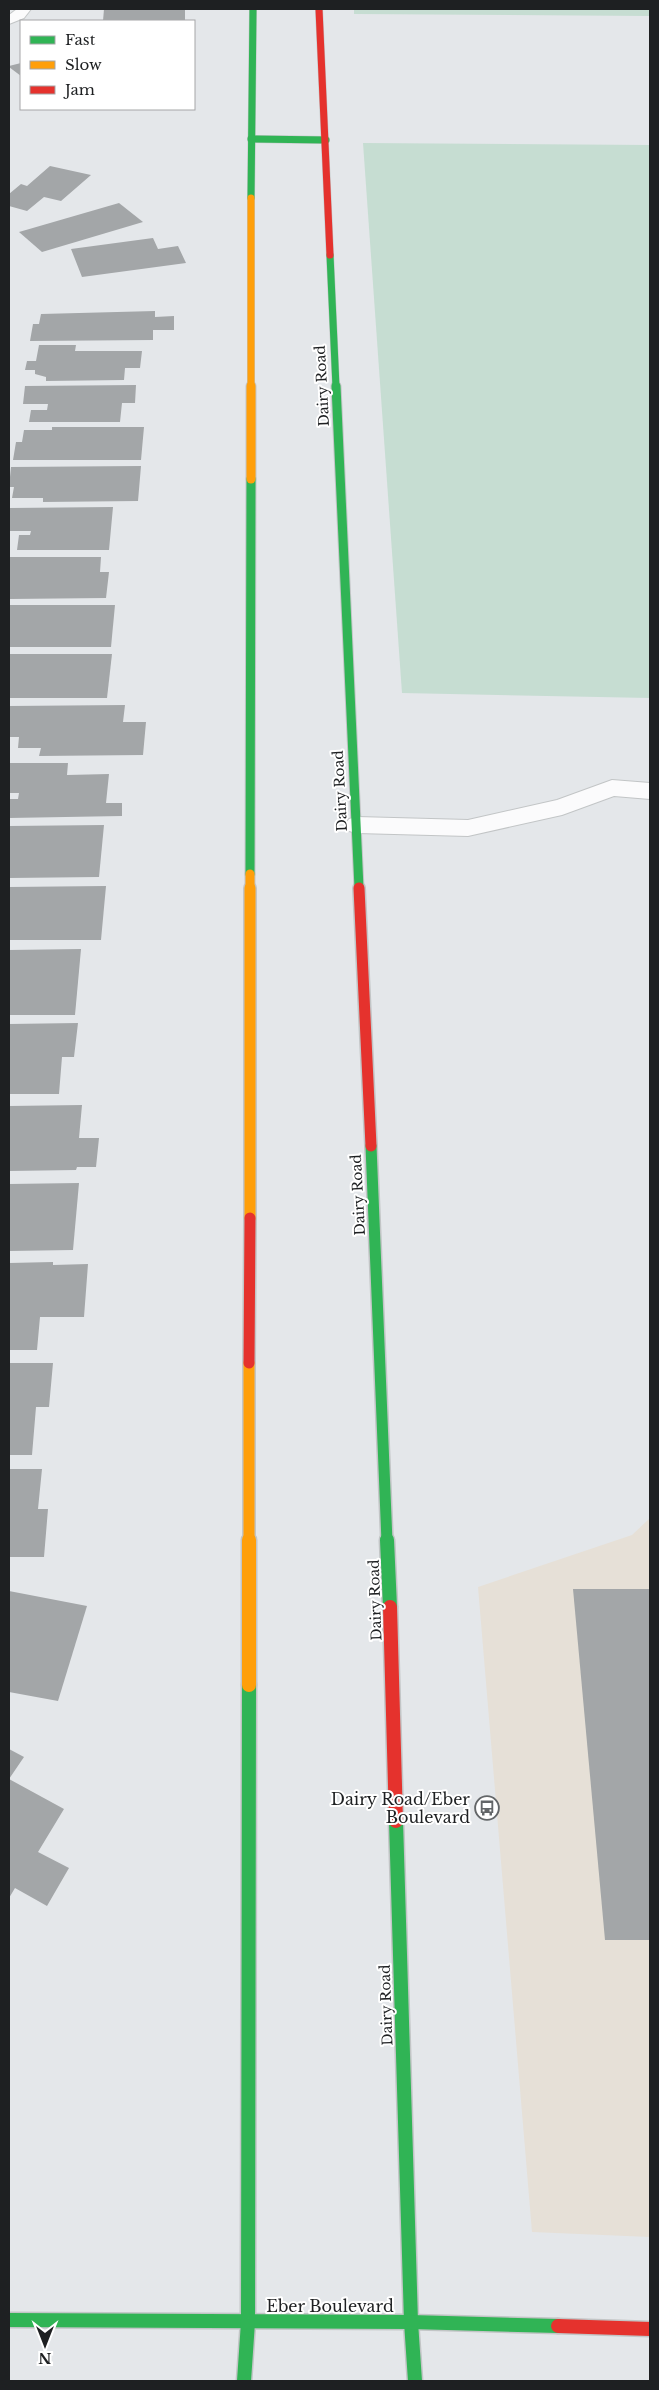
<svg xmlns="http://www.w3.org/2000/svg" width="659" height="2390" viewBox="0 0 659 2390" font-family="'Libre Baskerville',serif">
<style>
.commercial{fill:#e6e0d7}
.green{fill:#c6ddd2}
.building{fill:#a3a6a8}
.lines{fill:none;stroke-linecap:round;stroke-linejoin:round}
.lane-casing{stroke:#c2c5c6;stroke-width:2}
.street-casing{stroke:#c2c5c6;stroke-width:2}
.fast-far3-casing{stroke:#c2c5c6;stroke-width:8}
.fast-far2-casing{stroke:#c2c5c6;stroke-width:11}
.fast-far1-casing{stroke:#c2c5c6;stroke-width:14}
.fast-casing{stroke:#c2c5c6;stroke-width:17}
.slow-far3-casing{stroke:#c2c5c6;stroke-width:8}
.slow-far2-casing{stroke:#c2c5c6;stroke-width:11}
.slow-far1-casing{stroke:#c2c5c6;stroke-width:14}
.slow-casing{stroke:#c2c5c6;stroke-width:17}
.jam-far2-casing{stroke:#c2c5c6;stroke-width:8}
.jam-far1-casing{stroke:#c2c5c6;stroke-width:14}
.jam-casing{stroke:#c2c5c6;stroke-width:17}
.lane{fill:#fbfbfc;fill-rule:evenodd}
.street{fill:#fbfbfc;fill-rule:evenodd}
.fast-far3{stroke:#30b455;stroke-width:7}
.fast-far2{stroke:#30b455;stroke-width:9}
.fast-far1{stroke:#30b455;stroke-width:11}
.fast{stroke:#30b455;stroke-width:14}
.slow-far3{stroke:#ff9f0a;stroke-width:7}
.slow-far2{stroke:#ff9f0a;stroke-width:9}
.slow-far1{stroke:#ff9f0a;stroke-width:11}
.slow{stroke:#ff9f0a;stroke-width:14}
.jam-far2{stroke:#e5322d;stroke-width:7}
.jam-far1{stroke:#e5322d;stroke-width:11}
.jam{stroke:#e5322d;stroke-width:14}
.labels{text-anchor:middle;stroke-width:4;stroke-linejoin:round;paint-order:stroke}
.street-label{font-size:14px;fill:#1e2022;stroke:#fff}
.near-poi-label{font-size:16px;fill:#1e2022;stroke:#fff;text-anchor:end}
.near-street-label{font-size:16px;fill:#1e2022;stroke:#fff}
</style>
<rect width="100%" height="100%" fill="#e4e7ea"/>
<path class="commercial" d="M650,1518v719l-118,-5 -54,-645 154,-52z"/>
<g class="green">
<path d="M354,9h296v7l-296,-2z"/>
<path d="M363,143l287,2v553l-248,-5z"/>
</g>
<g class="building">
<path d="M104,9h81v12h-82z"/>
<path d="M21,63v13l-12,-9v-1z"/>
<path d="M50,166l41,9 -30,26 -17,-4 -17,14 -18,-5v-12l12,-10 6,2z"/>
<path d="M119,203l24,19 -101,30 -23,-20z"/>
<path d="M153,238l5,11 20,-3 8,17 -104,14 -11,-28z"/>
<path d="M155,311v6l19,-1v14h-21v10l-123,1 3,-17h6l2,-10z"/>
<path d="M39,345h37l-1,6h67l-2,17h-15l-1,12 -78,1v-4l-11,-3v-4h-10l2,-9h9z"/>
<path d="M136,385l-1,18h-13l-2,19h-91l2,-12h16l1,-6h-25l2,-18z"/>
<path d="M52,427h92l-3,33h-128l3,-18h6l2,-12h28z"/>
<path d="M141,466l-3,35 -95,1v-4h-31l2,-11h-5l2,-20z"/>
<path d="M113,507l-4,43h-92l2,-15h11l1,-4h-22v-23z"/>
<path d="M9,557h92l-1,15h9l-3,26 -97,1z"/>
<path d="M9,605h106l-4,42h-102z"/>
<path d="M9,654h103l-5,44h-98z"/>
<path d="M125,705l-2,17h23l-3,33 -104,1 2,-8h-23l1,-11h-10v-31z"/>
<path d="M9,763h59l-1,12 42,-1 -3,29h16v13l-113,2v-19h9l1,-6h-10z"/>
<path d="M104,825l-5,52 -90,1v-52z"/>
<path d="M106,886l-5,54h-92v-53z"/>
<path d="M81,949l-6,66h-66v-65z"/>
<path d="M78,1023l-4,34h-12l-3,37h-50v-70z"/>
<path d="M82,1105l-3,33h20l-3,29h-19l-1,3 -67,1v-65z"/>
<path d="M79,1183l-6,67 -64,1v-67z"/>
<path d="M53,1262v3l35,-1 -4,53h-44l-3,33h-28v-87z"/>
<path d="M9,1363h44l-4,44h-13l-4,48h-23z"/>
<path d="M9,1469h33l-4,40h10l-4,48h-35z"/>
<path d="M573,1589h77v351h-45z"/>
<path d="M9,1591l78,15 -29,95 -49,-9z"/>
<path d="M9,1749l15,8 -15,22 55,30 -26,43 31,16 -22,38 -32,-18 -6,10z"/>
</g>
<g class="lines">
<g class="lane-casing">
<path id="lane" d="M612,780l38,3v16l-36,-3 -52,19 -94,21 -111,-3 -8,-2 -4,-6 4,-6 8,-2 111,3 89,-20z"/>
</g>
<g class="street-casing">
<path id="street" d="M17,9h14l-7,9 -15,6v-9z"/>
</g>
<g class="fast-far3-casing">
<g id="fast-far3">
<path d="M251,139l75,1"/>
<path d="M251,198l2,-189"/>
<path d="M330,255l6,132"/>
</g>
</g>
<g class="fast-far2-casing">
<g id="fast-far2">
<path d="M336,386l23,502"/>
<path d="M250,874l1,-395"/>
</g>
</g>
<g class="fast-far1-casing">
<path id="fast-far1" d="M371,1146l16,396"/>
</g>
<g class="fast-casing">
<g id="fast">
<path d="M387,1540l3,67"/>
<path d="M396,1821l15,501 4,59"/>
<path d="M9,2320l402,2 147,4"/>
<path d="M244,2381l4,-59 1,-637"/>
</g>
</g>
<g class="slow-far3-casing">
<path id="slow-far3" d="M251,198v189"/>
</g>
<g class="slow-far2-casing">
<g id="slow-far2">
<path d="M251,386v93"/>
<path d="M250,874v15"/>
</g>
</g>
<g class="slow-far1-casing">
<g id="slow-far1">
<path d="M250,888v330"/>
<path d="M249,1363v179"/>
</g>
</g>
<g class="slow-casing">
<path id="slow" d="M249,1540v145"/>
</g>
<g class="jam-far2-casing">
<path id="jam-far2" d="M319,9l11,246"/>
</g>
<g class="jam-far1-casing">
<g id="jam-far1">
<path d="M359,888l12,258"/>
<path d="M249,1363l1,-145"/>
</g>
</g>
<g class="jam-casing">
<g id="jam">
<path d="M390,1607l6,214"/>
<path d="M558,2326l92,3"/>
</g>
</g>
<use href="#lane" class="lane"/>
<use href="#street" class="street"/>
<use href="#fast-far3" class="fast-far3"/>
<use href="#fast-far2" class="fast-far2"/>
<use href="#fast-far1" class="fast-far1"/>
<use href="#fast" class="fast"/>
<use href="#slow-far3" class="slow-far3"/>
<use href="#slow-far2" class="slow-far2"/>
<use href="#slow-far1" class="slow-far1"/>
<use href="#slow" class="slow"/>
<use href="#jam-far2" class="jam-far2"/>
<use href="#jam-far1" class="jam-far1"/>
<use href="#jam" class="jam"/>
</g>
<defs>
<g id="bus-ring" transform="scale(1.25)"><circle r="9.5" fill="#fff" stroke="#636668" stroke-width="1.5"/><path d="M-5-6H5V4H4V6H2V4H-2V6H-4V4H-5ZM-3.5-4V0h7V-4ZM-3.5 1.2v1.5H-2V1.2ZM2 1.2v1.5H3.5V1.2Z" fill="#636668"/></g>
</defs>
<g fill-rule="evenodd">
<use href="#bus-ring" x="487" y="1808"/>
</g>
<g class="labels">
<g class="street-label">
<text transform="translate(322 386) rotate(-93)" y="5">Dairy Road</text>
<text transform="translate(340 791) rotate(-93)" y="5">Dairy Road</text>
<text transform="translate(358 1195) rotate(-93)" y="5">Dairy Road</text>
<text transform="translate(375 1600) rotate(-92)" y="5">Dairy Road</text>
<text transform="translate(386 2005) rotate(-92)" y="5">Dairy Road</text>
</g>
<g class="near-poi-label">
<text x="470" y="1805">Dairy Road/Eber<tspan x="470" dy="18">Boulevard</tspan></text>
</g>
<g class="near-street-label">
<text x="330" y="2312">Eber Boulevard</text>
</g>
</g>
<rect width="659" height="2390" fill="none" stroke="#1e2022" stroke-width="20"/>
<rect x="20" y="20" width="175" height="90" fill="#ffffff" stroke="#a5a6a7"/>
<rect x="30" y="36" width="25" height="8" fill="#30b455" stroke="#a5a6a7"/>
<text x="65" y="45" font-size="15" fill="#1e2022">Fast</text>
<rect x="30" y="61" width="25" height="8" fill="#ff9f0a" stroke="#a5a6a7"/>
<text x="65" y="70" font-size="15" fill="#1e2022">Slow</text>
<rect x="30" y="86" width="25" height="8" fill="#e5322d" stroke="#a5a6a7"/>
<text x="65" y="95" font-size="15" fill="#1e2022">Jam</text>
<g transform="translate(45 2345) rotate(180)" stroke="#ffffff" stroke-width="4" paint-order="stroke">
<path d="M0-4L9 19L0 12L-9 19Z" fill="#1e2022"/>
<text y="-8" font-size="14" font-weight="bold" text-anchor="middle" fill="#1e2022">N</text>
</g>
</svg>
